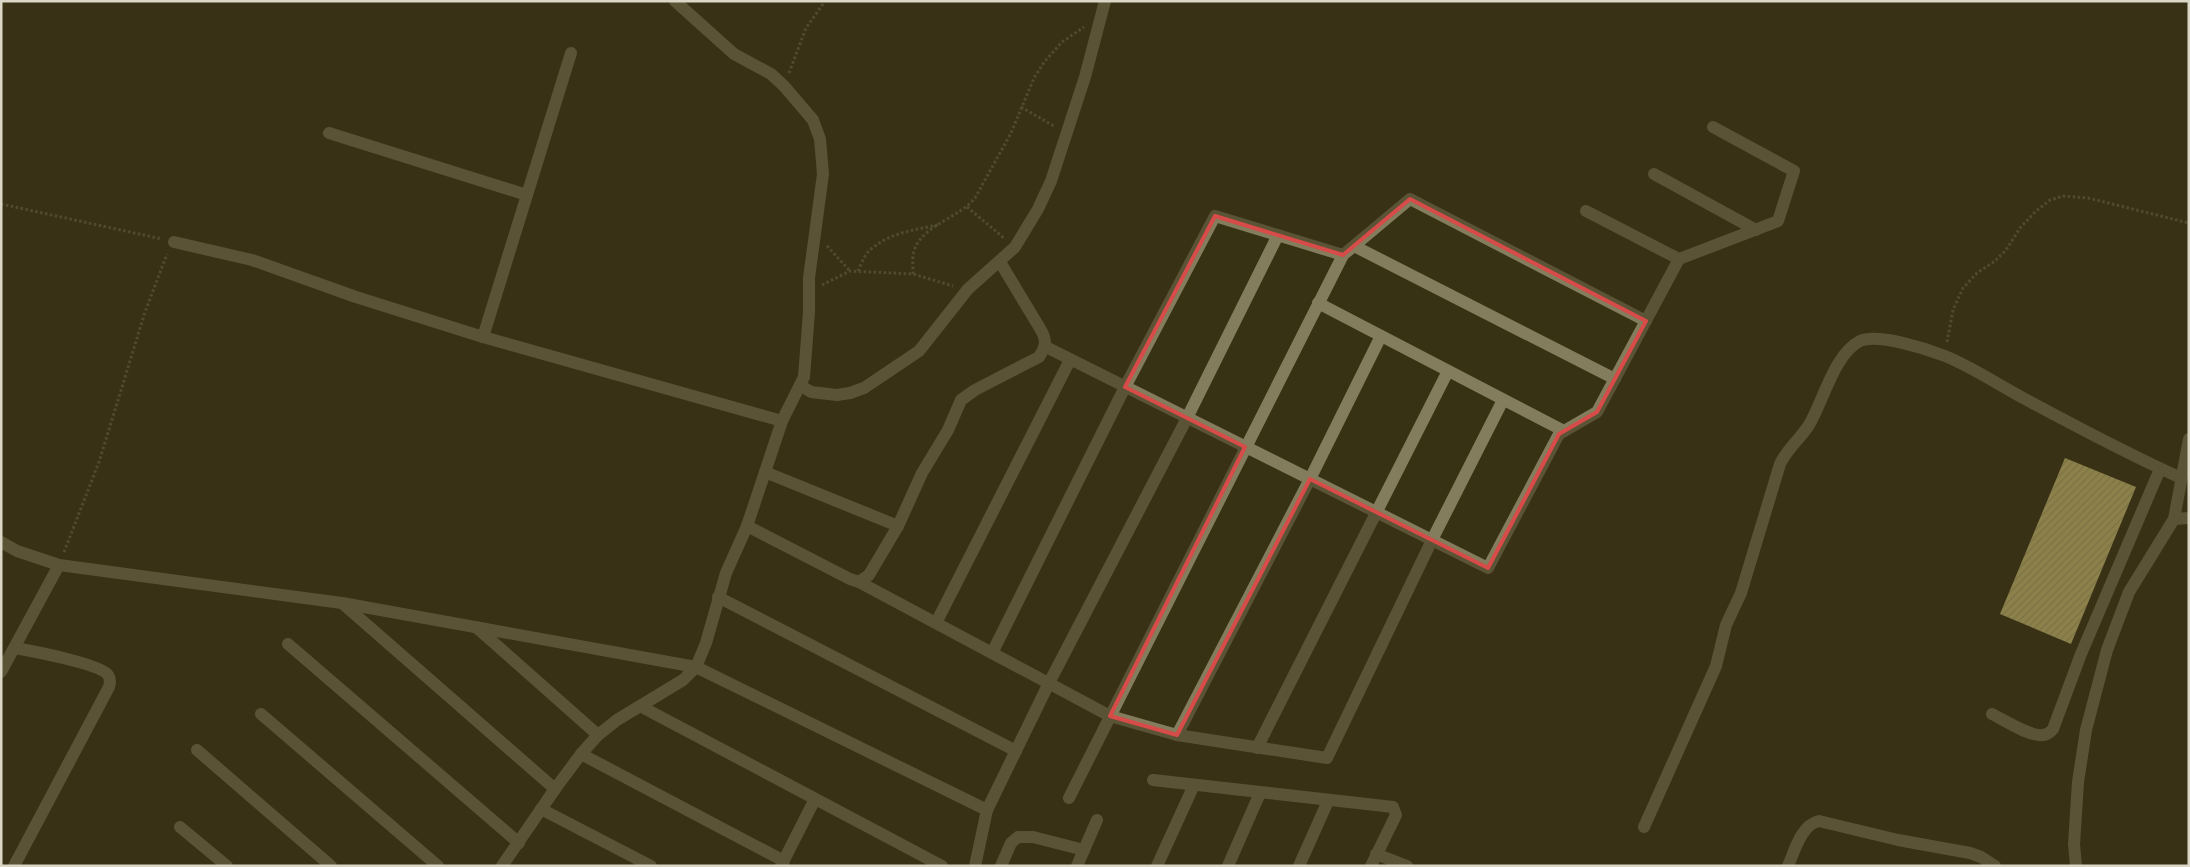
<svg xmlns="http://www.w3.org/2000/svg" width="2190" height="867" viewBox="0 0 2190 867" font-family="Helvetica,sans-serif">
<style>
.building{fill:url(#building-hatch)}
.lines{fill:none;stroke-linecap:round;stroke-linejoin:round}
.path{stroke:#6e6950;stroke-width:3;stroke-dasharray:2.5 2.5;stroke-linecap:butt}
.minor{stroke:#837d5d;stroke-width:12}
.marked{fill:none;stroke:#d74b48;stroke-width:4;stroke-linejoin:round}
</style>
<defs>
<pattern id="building-hatch" width="6" height="6" patternUnits="userSpaceOnUse" patternTransform="scale(1.25)"><rect width="6" height="6" fill="#f2e18d"/><path d="M-1 1l2-2M0 6l6-6M5 7l2-2" fill="none" stroke="#cfc17d"/></pattern>
</defs>
<rect width="100%" height="100%" fill="#383215"/>
<path class="building" d="M2065,458l71,29 -65,157 -71,-30z"/>
<g class="lines">
<g class="path">
<path d="M789,73l17,-45 19,-27"/>
<path d="M1021,107l33,19"/>
<path d="M1,204l161,35"/>
<path d="M967,207l38,32"/>
<path d="M827,246l23,25"/>
<path d="M858,271c3,-6 6,-15 11,-20 19,-18 45,-21 69,-26"/>
<path d="M913,274c0,-7 -1,-16 1,-23 8,-26 45,-33 61,-53l36,-65 23,-55 11,-17 17,-19 22,-15"/>
<path d="M822,285l28,-14 63,3 40,12"/>
<path d="M1947,342l6,-32 10,-22 14,-15 18,-12 11,-11 14,-22 15,-16 15,-12 13,-4 25,2 101,25"/>
<path d="M64,552l35,-90 46,-150 22,-58"/>
</g>
<g class="minor">
<path d="M329,133l198,62"/>
<path d="M1654,174l102,56"/>
<path d="M1586,211l93,48"/>
<path d="M174,242l78,18 104,37 127,40 299,84"/>
<path d="M1354,246l261,133"/>
<path d="M1318,303l246,128"/>
<path d="M483,337l88,-284"/>
<path d="M1046,347l442,221 71,-134 38,-22 82,-153 99,-38 16,-50 -81,-44"/>
<path d="M800,385l11,7 26,3 13,-2 14,-5 55,-37 49,-62 47,-42 23,-38 13,-28 34,-104 20,-76"/>
<path d="M765,472l133,54"/>
<path d="M2174,519l15,-1"/>
<path d="M747,526l103,53 9,3 10,-7 29,-49 24,-53 26,-43 13,-30 14,-10 64,-33c7,-11 8,-16 2,-27l-41,-68"/>
<path d="M1,542l16,9 42,14 283,38 354,64 291,143"/>
<path d="M859,582l251,134 67,19 150,23 105,-218 71,-140"/>
<path d="M718,597l298,154"/>
<path d="M342,603l213,186"/>
<path d="M936,623l134,-263"/>
<path d="M476,627l122,108"/>
<path d="M288,644l231,199"/>
<path d="M992,653l133,-266 90,-171 128,39"/>
<path d="M1,672l58,-107"/>
<path d="M640,706l302,160"/>
<path d="M261,714l177,152"/>
<path d="M1992,714c12,6 38,23 51,21 5,0 7,-3 10,-6l28,-75 79,-185"/>
<path d="M1177,735l133,-256 71,-143"/>
<path d="M1257,748l191,-377"/>
<path d="M197,750l134,116"/>
<path d="M581,754l203,107"/>
<path d="M1153,780l240,27 3,8 -25,51"/>
<path d="M1069,798l274,-543 67,-56 236,122"/>
<path d="M541,809l110,57"/>
<path d="M180,827l47,39"/>
<path d="M1644,827l72,-161 10,-41 15,-32 39,-129c7,-15 20,-25 29,-39 14,-23 25,-71 51,-84 18,-8 67,8 85,15 27,11 54,29 80,43 52,28 103,55 156,79"/>
<path d="M1376,854l31,12"/>
<path d="M14,866l95,-179c1,-4 2,-8 -1,-12 -7,-11 -76,-24 -93,-27"/>
<path d="M502,866l53,-77 26,-35 17,-19 19,-15 66,-40 13,-13 10,-24 20,-70 21,-47 35,-105 22,-44 5,-65v-34l14,-104 -3,-35 -7,-19 -29,-34 -13,-12 -37,-20 -59,-53"/>
<path d="M781,866l34,-67"/>
<path d="M975,866l12,-56 62,-127 138,-265 91,-183"/>
<path d="M1001,866l10,-23 7,-6h15l51,13"/>
<path d="M1077,866l20,-46"/>
<path d="M1157,866l37,-81"/>
<path d="M1228,866l32,-73"/>
<path d="M1299,866l29,-65"/>
<path d="M1788,866c7,-16 13,-41 31,-45l79,19 72,13 11,4 14,9"/>
<path d="M2076,866l-2,-22 4,-62 8,-52 21,-80 22,-58 45,-73 15,-80"/>
</g>
</g>
<path d="M0 0H2190V867H0ZM1410,199l236,122 -49,91 -38,22 -71,134 -178,-89 -133,256 -67,-19 135,-269 -120,-60 90,-171 128,39z" fill="#383215" fill-opacity=".55" fill-rule="evenodd"/>
<path class="marked" d="M1410,199l236,122 -49,91 -38,22 -71,134 -178,-89 -133,256 -67,-19 135,-269 -120,-60 90,-171 128,39z"/>
<rect width="2190" height="867" fill="none" stroke="#dad7c6" stroke-width="5"/>
</svg>
